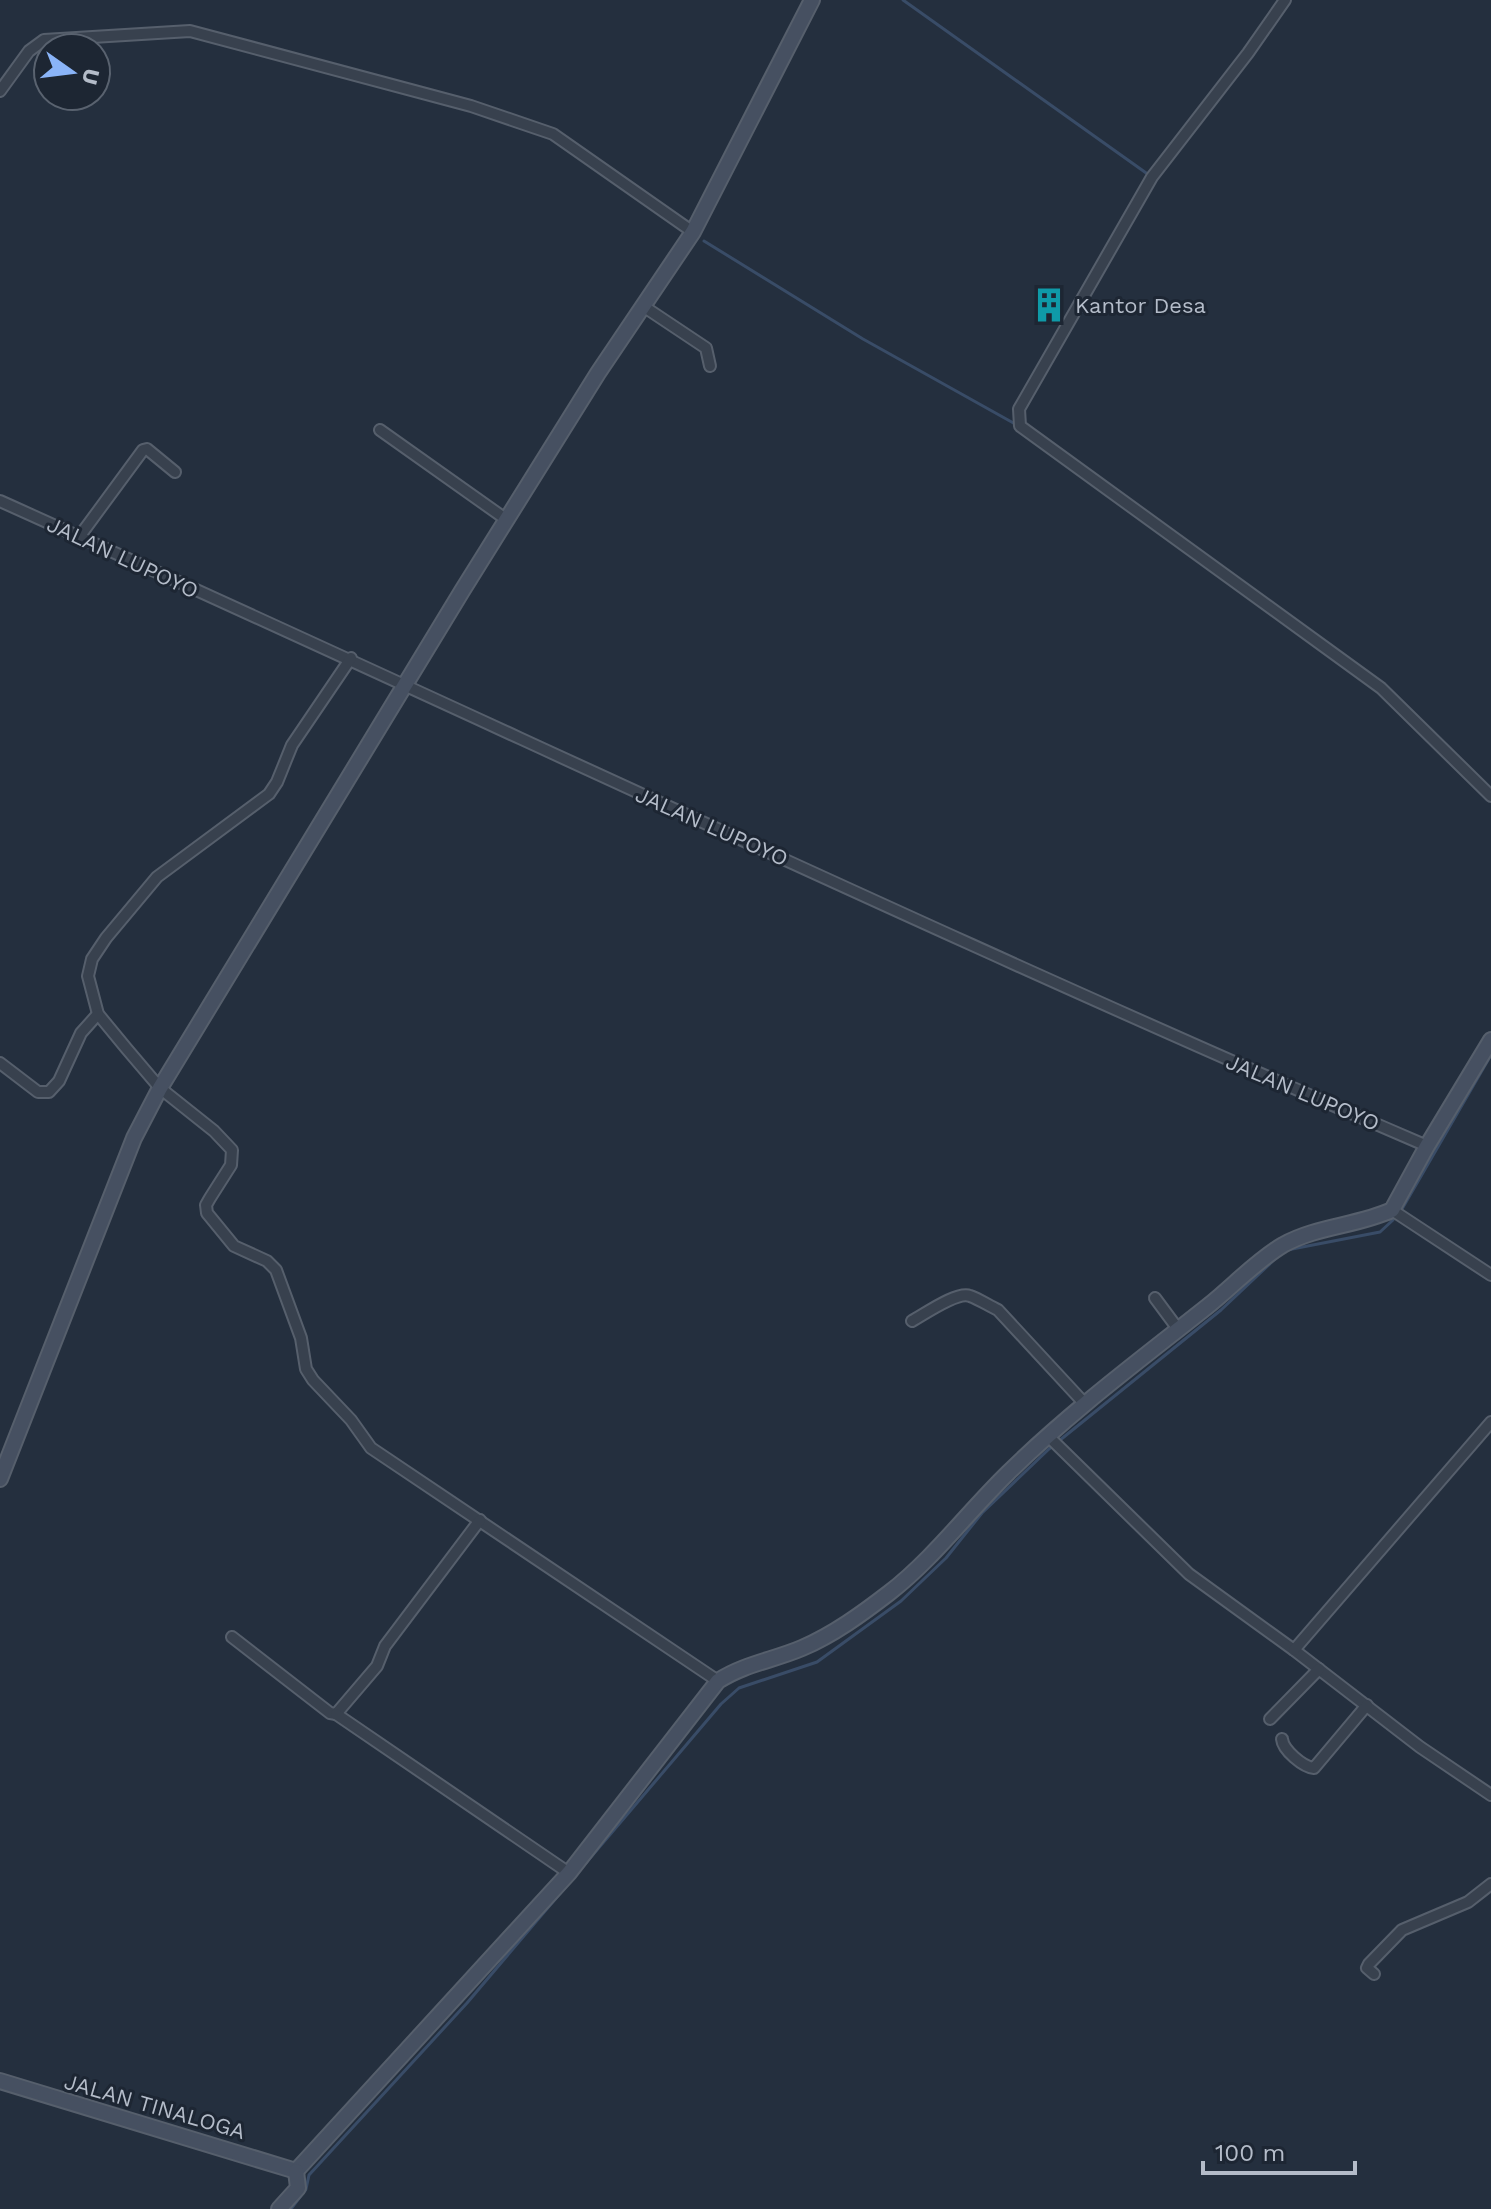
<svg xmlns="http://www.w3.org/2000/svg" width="1491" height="2209" viewBox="0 0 1491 2209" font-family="'Work Sans',sans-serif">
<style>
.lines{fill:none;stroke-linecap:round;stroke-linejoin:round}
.stream{stroke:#394c67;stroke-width:3}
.street-casing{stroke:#565f6c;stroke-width:14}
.secondary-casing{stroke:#565f6c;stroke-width:18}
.street{stroke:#38414e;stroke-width:10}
.secondary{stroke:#465061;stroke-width:14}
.labels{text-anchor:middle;stroke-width:6;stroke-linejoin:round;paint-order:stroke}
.poi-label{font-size:22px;fill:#b4bcc9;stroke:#1d2633;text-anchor:start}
.street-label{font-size:22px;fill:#b4bcc9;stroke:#1d2633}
</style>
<rect width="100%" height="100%" fill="#242f3e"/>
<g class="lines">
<g class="stream">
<path d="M903,0l246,175"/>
<path d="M704,241l159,98 154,86"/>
<path d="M1402,1209l89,-154"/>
<path d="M1287,1250l93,-18 13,-12"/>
<path d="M177,2128l84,26"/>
<path d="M291,2209l15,-20 3,-14 158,-172 254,-299 18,-16 78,-26 84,-61 45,-43 36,-45 67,-64 172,-139 54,-51"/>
</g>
<g class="street-casing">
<g id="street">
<path d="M1285,0l-37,53 -96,124 -133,232 1,17 361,262 110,108"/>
<path d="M0,91l29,-40 15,-11 146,-9 281,75 82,28 140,98"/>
<path d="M643,306l63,42 4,18"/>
<path d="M380,430l127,90"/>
<path d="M0,501c476,214 947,439 1427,645"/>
<path d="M79,537l64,-87 4,-1 28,23"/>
<path d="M351,658l-59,87 -15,37 -8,12 -112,83 -51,61 -14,21 -4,17 10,38 28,34 34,40 54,43 18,19 -1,15 -21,33 -4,7 1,8 27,33 33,15 9,9 25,68 5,31 7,11 38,40 20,28 347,233"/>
<path d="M0,1063l38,29h11l10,-11 22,-48 17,-19"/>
<path d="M1392,1210l99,65"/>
<path d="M1155,1298l23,31"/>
<path d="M912,1321c13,-7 45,-30 58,-25 9,3 19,10 28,14l87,94"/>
<path d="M1048,1436l141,138 105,76 126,97 71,48"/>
<path d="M232,1637l98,76 6,1 41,-48 8,-20 95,-126"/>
<path d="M1294,1650l197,-228"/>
<path d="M336,1714l233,159"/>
<path d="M1270,1719l49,-50"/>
<path d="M1282,1739c1,11 21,28 32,29l53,-63"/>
<path d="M1374,1974l-7,-6 2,-4 33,-34 66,-28 23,-18"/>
</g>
</g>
<g class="secondary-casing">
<g id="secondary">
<path d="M0,1479l134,-341 26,-50 302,-497 136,-218 95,-141 119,-232"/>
<path d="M0,2081l296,90 273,-298 149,-192c26,-17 56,-21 84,-33 31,-13 61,-35 87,-55 44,-34 79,-81 119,-120 62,-61 132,-113 200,-167 24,-19 48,-45 75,-61 34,-19 74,-19 109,-35l35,-64 64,-106"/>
<path d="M279,2209l19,-21 -2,-17"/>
</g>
</g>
<use href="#street" class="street"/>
<use href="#secondary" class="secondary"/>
</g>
<defs>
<g id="building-bare" transform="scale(2.76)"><path d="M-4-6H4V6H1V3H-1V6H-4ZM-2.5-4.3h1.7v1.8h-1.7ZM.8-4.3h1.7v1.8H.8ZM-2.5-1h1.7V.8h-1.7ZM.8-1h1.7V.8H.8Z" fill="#0f9aa8" stroke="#1d2633" stroke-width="2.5" paint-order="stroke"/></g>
</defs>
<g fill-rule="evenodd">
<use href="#building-bare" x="1049" y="305"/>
</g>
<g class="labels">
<g class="poi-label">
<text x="1075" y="313">Kantor Desa</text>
</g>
<g class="street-label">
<text transform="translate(123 557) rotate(25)" y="8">JALAN LUPOYO</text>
<text transform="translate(712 826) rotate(24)" y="8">JALAN LUPOYO</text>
<text transform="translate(1303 1092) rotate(23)" y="8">JALAN LUPOYO</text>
<text transform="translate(155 2106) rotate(16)" y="8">JALAN TINALOGA</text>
</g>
</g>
<g transform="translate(72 72) rotate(104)"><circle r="38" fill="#1d2633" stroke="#59626f" stroke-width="2"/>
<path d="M0-6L14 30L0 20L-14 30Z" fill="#8ab4f8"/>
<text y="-12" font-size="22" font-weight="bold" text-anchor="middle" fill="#b4bcc9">U</text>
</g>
<path d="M1203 2161v12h152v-12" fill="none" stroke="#b4bcc9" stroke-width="4"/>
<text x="1215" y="2161" font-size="24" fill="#b4bcc9" stroke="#1d2633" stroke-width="6" paint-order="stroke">100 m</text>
</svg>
